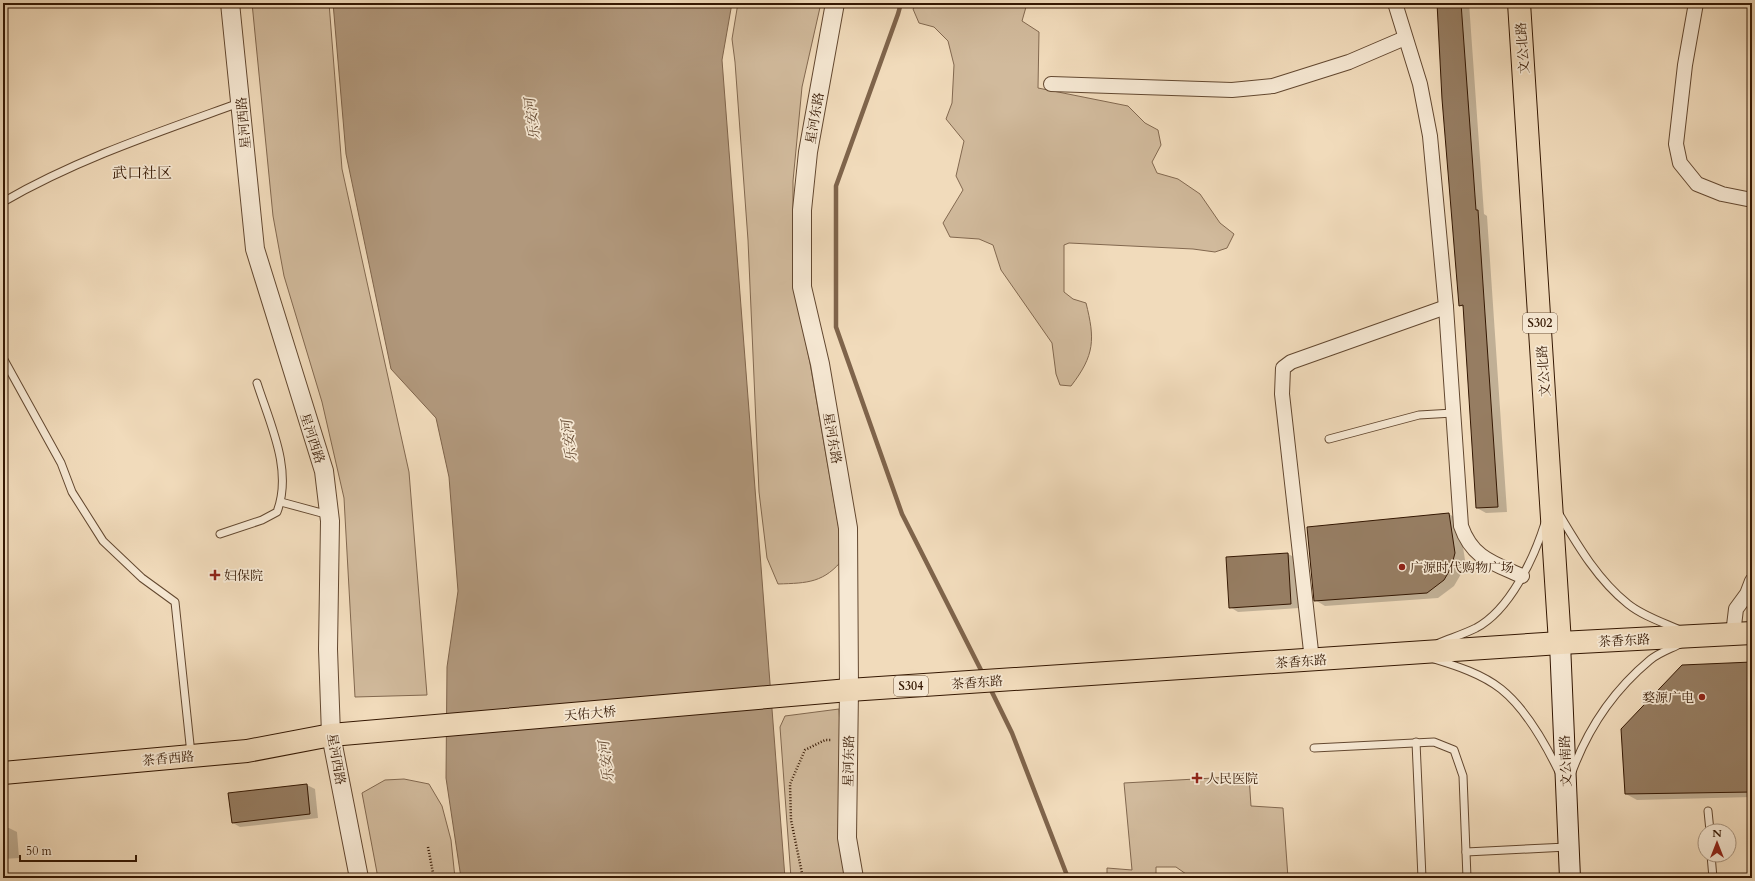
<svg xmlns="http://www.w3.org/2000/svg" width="1755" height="881" viewBox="0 0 1755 881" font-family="Cardo,'Noto Serif SC',serif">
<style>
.green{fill:#d1ba9c;stroke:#82684f}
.water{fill:#b1987c;stroke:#7f644b}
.shadow{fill:#0003}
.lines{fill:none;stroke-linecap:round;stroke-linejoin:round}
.stream{stroke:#7f644b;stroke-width:4.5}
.building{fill:#967d62;stroke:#341702}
.service-casing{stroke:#634830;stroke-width:9}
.minor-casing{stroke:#634830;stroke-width:16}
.tertiary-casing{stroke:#634830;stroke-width:20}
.secondary-casing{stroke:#341702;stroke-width:22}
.primary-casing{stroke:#341702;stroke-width:24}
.path{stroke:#341702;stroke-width:2.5;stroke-dasharray:1 2;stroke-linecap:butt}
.service{stroke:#f6e8d3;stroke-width:7}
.minor{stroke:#f6e8d3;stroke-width:14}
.tertiary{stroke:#f6e8d3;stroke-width:18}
.secondary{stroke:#f6e8d3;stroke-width:20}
.primary{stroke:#f1dbbb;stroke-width:22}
.poi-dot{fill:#8f2418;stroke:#f6e8d3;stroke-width:1.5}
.labels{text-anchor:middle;stroke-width:3.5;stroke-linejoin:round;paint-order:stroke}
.shield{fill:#f6e8d3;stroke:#6e5641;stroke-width:1}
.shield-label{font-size:12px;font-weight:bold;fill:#341702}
.street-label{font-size:13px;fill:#341702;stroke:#f6e8d3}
.poi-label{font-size:13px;fill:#341702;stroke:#f6e8d3;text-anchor:start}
.water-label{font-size:14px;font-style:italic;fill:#664b33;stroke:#f6e8d3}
.quarter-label{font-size:15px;fill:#341702;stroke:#f6e8d3}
</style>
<rect width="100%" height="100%" fill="#f1dbbb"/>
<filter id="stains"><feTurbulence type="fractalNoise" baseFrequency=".005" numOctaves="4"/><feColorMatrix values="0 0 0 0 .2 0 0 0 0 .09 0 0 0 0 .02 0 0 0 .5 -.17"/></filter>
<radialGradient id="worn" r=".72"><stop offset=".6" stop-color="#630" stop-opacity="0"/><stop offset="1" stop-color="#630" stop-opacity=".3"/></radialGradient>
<g class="green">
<path d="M252,3h77l13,166 67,303 18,223 -72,2 -11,-199 -22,-96 -38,-126 -11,-60z"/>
<path d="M738,3h83l-19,84 -9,94v99l17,83 34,195c-20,25 -36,25 -66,26l-11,-26 -8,-66 -11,-252 -13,-178 -3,-23z"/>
<path d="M917,3h113l-4,4 -4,14 17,11 -1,56 90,18 17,17 13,7 3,15 -9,17 5,11 21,6 22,15 20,29 14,11 -7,14 -12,4 -22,-3 -124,-6 -5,2v47l9,7 13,4c9,36 9,52 -15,83l-11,-1 -4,-11 -4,-31 -51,-73 -8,-25 -14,-6 -29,-2 -7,-14 20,-33 -7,-14 8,-35 -18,-22 6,-16 2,-38 -6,-24 -14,-14 -15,-4 -6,-14z"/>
<path d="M839,709l3,52 21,117h-72l-11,-151 5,-11z"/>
<path d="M1249,776l2,30 32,2 5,70h-102v-4l-10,-7h-20v11h-49v-10l25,2 -8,-87z"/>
<path d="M404,779l25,5 13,22 9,34 4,38h-77l-16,-85 23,-13z"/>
</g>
<path class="water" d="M333,3h399l-10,57 63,818h-324l-15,-100 1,-111 11,-76 -9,-114 -13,-59 -45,-49 -45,-215z"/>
<g class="shadow">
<path d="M1438,3h31l15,211 3,2 20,296 -21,1 -9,-5 -13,-200 -4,-3z"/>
<path d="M1449,514l10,6 6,40 -4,14 -7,12 -16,12 -113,8 -10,-6z"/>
<path d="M1288,554l8,4 3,50 -61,4 -8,-5z"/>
<path d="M1752,663v134l-115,3 -11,-6z"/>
<path d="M307,785l8,4 3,29 -78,9 -7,-4z"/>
<path d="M3,828h6l8,4 2,26 -16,1z"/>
</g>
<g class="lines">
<g class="stream">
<path d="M901,3l-3,11 -62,172v141l66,187 82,162"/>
<path d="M990,688l22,45 56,145"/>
</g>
</g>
<g class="building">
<path d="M1437,3h24l15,207h2l20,297 -22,1 -13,-203 -4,1 -17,-207z"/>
<path d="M1449,513l6,40 -4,15 -7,12 -17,13 -113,8 -7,-74z"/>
<path d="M1288,553l3,51 -62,4 -3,-51z"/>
<path d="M1752,662v130l-127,2 -4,-65 61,-64z"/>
<path d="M307,784l3,30 -78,9 -4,-30z"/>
</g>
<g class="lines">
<g class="service-casing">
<g id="service">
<path d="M3,202c74,-43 156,-70 236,-99"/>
<path d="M3,358l58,105 11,29 31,49 39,37 33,24 16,152"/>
<path d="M1329,439l90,-24 34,-2"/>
<path d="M281,502l48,13"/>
<path d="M1559,514c19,32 39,66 69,90 15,12 34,18 52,26"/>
<path d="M220,534l42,-14 15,-8c16,-42 -7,-88 -20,-129"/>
<path d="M1439,643c12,-5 25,-9 37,-15 34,-18 58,-70 69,-105"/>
<path d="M1434,659c23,7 48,15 67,30 25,20 44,54 58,83"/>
<path d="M1416,742l6,136"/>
<path d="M1314,748l120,-6 20,8 9,26 4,102"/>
<path d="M1572,772c16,-44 42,-82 78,-112 8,-7 20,-11 30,-16"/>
<path d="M1708,811l2,20"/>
<path d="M1466,852l101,-5"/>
<path d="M1711,855l2,23"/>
</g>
</g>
<g class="minor-casing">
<g id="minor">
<path d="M1395,3l25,81 10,52 16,171 15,219c11,32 32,37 61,50"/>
<path d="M1696,3l-11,62 -9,79 4,19 17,21 25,10 30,6"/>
<path d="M1051,84l181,6 41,-4 76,-24 56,-24"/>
<path d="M1733,634l3,-25 11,-15 5,-13"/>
<path d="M1312,660l-30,-266 1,-26 8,-6 155,-55"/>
</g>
</g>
<g class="tertiary-casing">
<g id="tertiary">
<path d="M230,3l25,246 69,222 6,50 -2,128 3,86 28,143"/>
<path d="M835,3l-27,149 -6,58v77l18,77 28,164 1,162 -2,148 7,40"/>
</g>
</g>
<g class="secondary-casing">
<path id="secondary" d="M1560,643l10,235"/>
</g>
<g class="primary-casing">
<g id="primary">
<path d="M1519,3l41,640"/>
<path d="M3,773l244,-22 84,-16 518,-45 711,-47 192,-10"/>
</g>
</g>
<g class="path">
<path d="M428,847l6,31"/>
<path d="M803,878l-12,-58 -1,-36 15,-34 20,-10h7"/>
</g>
<use href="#service" class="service"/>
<use href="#minor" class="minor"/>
<use href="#tertiary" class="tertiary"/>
<use href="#secondary" class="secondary"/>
<use href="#primary" class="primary"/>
</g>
<g class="poi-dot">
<circle cx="1402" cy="567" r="4"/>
<path d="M213 569h4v4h4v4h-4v4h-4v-4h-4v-4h4z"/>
<circle cx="1702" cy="697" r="4"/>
<path d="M1195 772h4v4h4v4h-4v4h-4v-4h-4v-4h4z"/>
</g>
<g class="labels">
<g class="shield">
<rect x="1523" y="313" width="34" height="20" rx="3"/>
<rect x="894" y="676" width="34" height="20" rx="3"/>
</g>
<g class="shield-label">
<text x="1540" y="327">S302</text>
<text x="911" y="690">S304</text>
</g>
<g class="street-label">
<text transform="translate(1522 48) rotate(-94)" y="5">文公北路</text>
<text transform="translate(814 118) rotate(-80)" y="5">星河东路</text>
<text transform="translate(243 123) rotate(-95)" y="5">星河西路</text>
<text transform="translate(1543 371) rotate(-94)" y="5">文公北路</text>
<text transform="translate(313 438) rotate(72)" y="5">星河西路</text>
<text transform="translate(833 438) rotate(80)" y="5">星河东路</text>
<text transform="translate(1624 640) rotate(-3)" y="5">茶香东路</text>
<text transform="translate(1301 661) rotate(-4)" y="5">茶香东路</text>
<text transform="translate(977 682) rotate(-4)" y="5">茶香东路</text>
<text transform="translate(590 713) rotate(-5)" y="5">天佑大桥</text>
<text transform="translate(168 758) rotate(-5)" y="5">茶香西路</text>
<text transform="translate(337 759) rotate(80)" y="5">星河西路</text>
<text transform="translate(848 761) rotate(-89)" y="5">星河东路</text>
<text transform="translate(1565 761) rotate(-92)" y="5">文公南路</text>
</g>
<g class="poi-label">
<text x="1410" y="572">广源时代购物广场</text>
<text x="224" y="580">妇保院</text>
<text x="1694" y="702" text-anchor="end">婺源广电</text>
<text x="1206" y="783">人民医院</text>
</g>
<g class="water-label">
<text transform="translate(532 119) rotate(-97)" y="5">乐安河</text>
<text transform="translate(569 441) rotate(-97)" y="5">乐安河</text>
<text transform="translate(606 762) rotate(-97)" y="5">乐安河</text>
</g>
<g class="quarter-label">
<text x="142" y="178">武口社区</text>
</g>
</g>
<rect width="1755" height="881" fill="none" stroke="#f1dbbb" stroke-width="16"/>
<rect x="4" y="4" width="1747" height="873" fill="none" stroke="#341702" stroke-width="2"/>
<rect x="8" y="8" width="1739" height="865" fill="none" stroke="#341702"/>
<g transform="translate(1717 843)"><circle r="19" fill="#f6e8d3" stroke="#a8947f"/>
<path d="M0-3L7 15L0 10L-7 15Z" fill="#8f2418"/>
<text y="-6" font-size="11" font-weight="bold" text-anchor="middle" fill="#341702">N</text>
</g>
<path d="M20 855v6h116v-6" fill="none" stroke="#341702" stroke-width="2"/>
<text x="26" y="855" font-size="12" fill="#341702" stroke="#f6e8d3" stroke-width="3" paint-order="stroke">50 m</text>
<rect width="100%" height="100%" filter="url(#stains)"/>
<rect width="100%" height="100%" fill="url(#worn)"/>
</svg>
